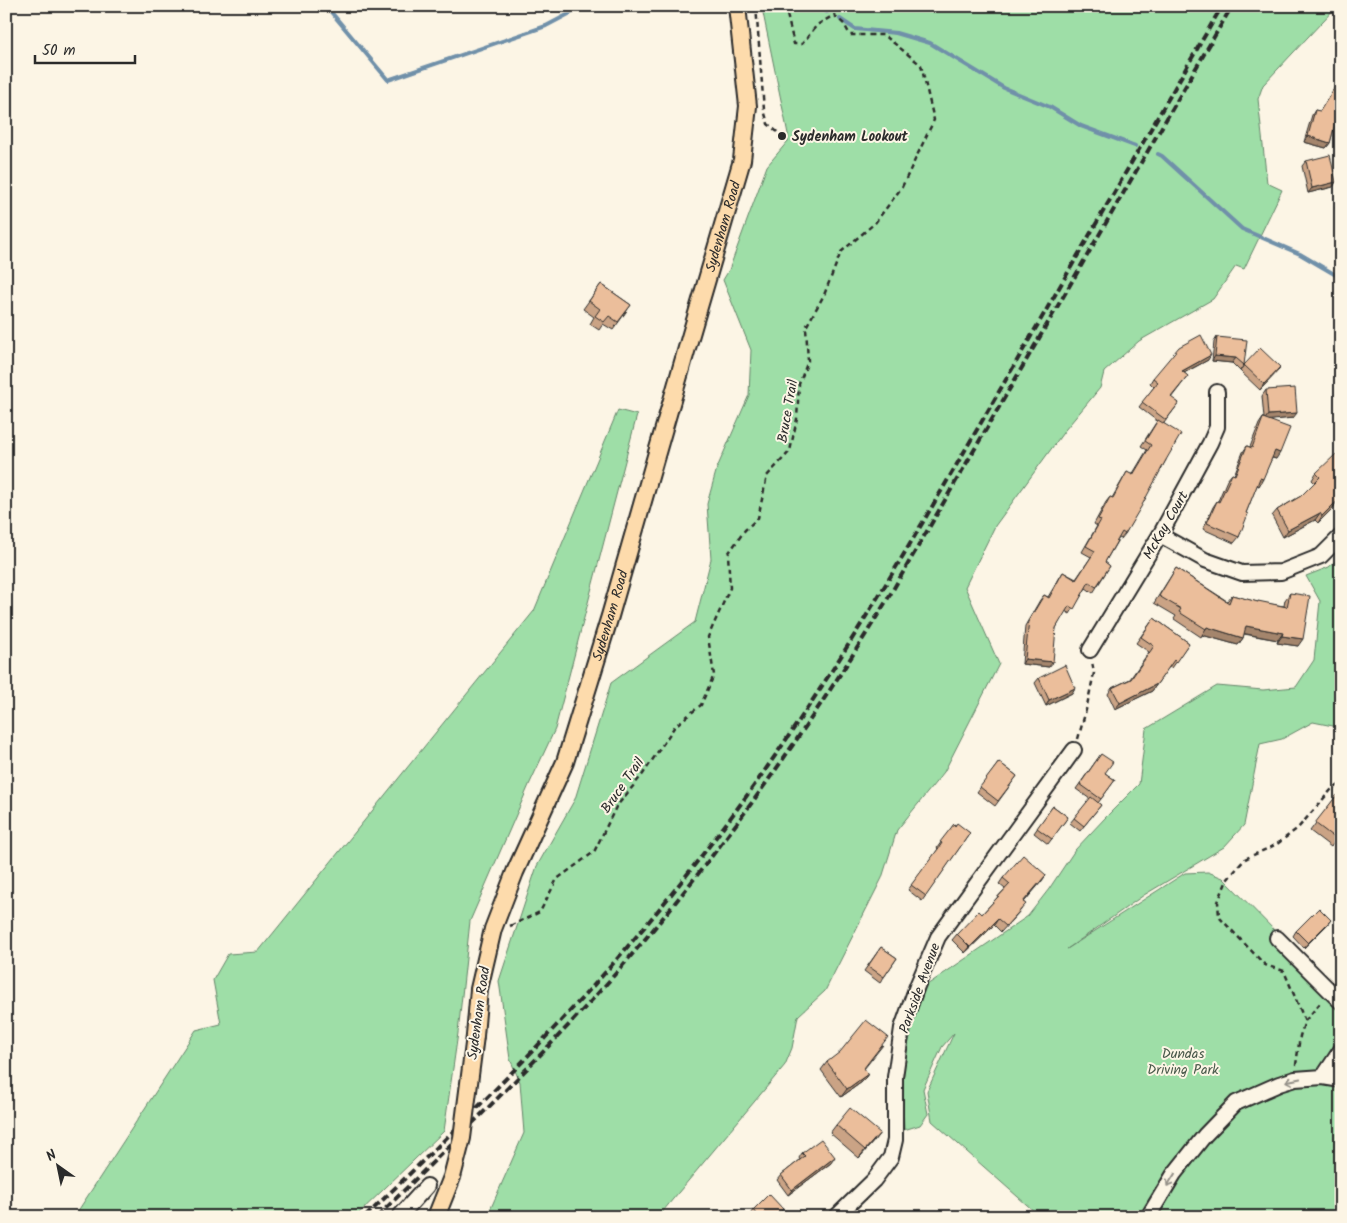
<svg xmlns="http://www.w3.org/2000/svg" width="1347" height="1223" viewBox="0 0 1347 1223" font-family="Kalam,sans-serif">
<style>
.green{fill:#9edea7;stroke:#648469}
.lines{fill:none;stroke-linecap:round;stroke-linejoin:round}
.stream{stroke:#7090a9;stroke-width:4}
.minor-casing{stroke:#2b2b2b;stroke-width:18}
.major-casing{stroke:#2b2b2b;stroke-width:20}
.path{stroke:#2b2b2b;stroke-width:2.5;stroke-dasharray:5 4;stroke-linecap:butt}
.minor{stroke:#fcf5e5;stroke-width:14}
.major{stroke:#fddbac;stroke-width:16}
.rail{stroke:#2b2b2b;stroke-width:4;stroke-dasharray:8 4;stroke-linecap:butt}
.major-bridge-casing{stroke:#2b2b2b;stroke-width:20;stroke-linecap:butt}
.major-bridge{stroke:#fddbac;stroke-width:16}
.wall{fill:#caa385;stroke:#2b2b2b}
.shaded-wall{fill:#a4856c;stroke:#2b2b2b}
.building{fill:#ebbe9b;stroke:#2b2b2b}
.oneway{stroke:#949088}
.poi-dot{fill:#2b2b2b;stroke:#fcf5e5;stroke-width:2}
.labels{text-anchor:middle;stroke-width:4;stroke-linejoin:round;paint-order:stroke}
.poi-label{font-size:14px;font-weight:bold;fill:#2b2b2b;stroke:#fcf5e5;text-anchor:start}
.street-label{font-size:14px;fill:#2b2b2b;stroke:#fcf5e5}
.park-label{font-size:14px;fill:#48584a;stroke:#fcf5e5}
</style>
<rect width="100%" height="100%" fill="#fcf5e5"/>
<filter id="ink" filterUnits="userSpaceOnUse"><feTurbulence type="fractalNoise" baseFrequency=".02" numOctaves="2"/><feDisplacementMap in="SourceGraphic" scale="10" xChannelSelector="R" yChannelSelector="G"/><feConvolveMatrix kernelMatrix="1 2 1 2 8 2 1 2 1" color-interpolation-filters="sRGB"/></filter>
<g filter="url(#ink)">
<g class="green">
<path d="M763,6h574l-74,79 -5,14 9,84 15,7 -38,79 -8,-3 -23,33 -74,42 -35,31 -4,16 -35,42 -70,96 -30,61 34,77 -55,108 -47,58 -15,48 -57,113 -27,25 -6,32 -7,17 -127,152h-171l37,-84 -4,-51 -10,-23 -11,-78 38,-115 38,-67 36,-116 84,-61 16,-63 -4,-55 10,-36 32,-73 2,-45 -28,-70 6,-10 38,-104 21,-25v-7l-25,-121z"/>
<path d="M618,410l19,5 -82,314 -26,56 -59,136 -12,112 -14,98 -89,86h-281l122,-187 25,-6 -8,-44 15,-26 30,-2 276,-341z"/>
<path d="M1341,556v116l-6,13c7,18 7,24 3,42l-25,-5 -31,17 -22,5 -16,81 -20,22 -80,48 -77,54 118,-76 23,-1 15,6 118,120v219h-281l-2,-2 -23,-3 -103,-91 -5,-30 27,-58 -12,14 -19,42 5,25 -8,11 -16,5 -2,-57 11,-50 11,-36 104,-71 21,-27 26,-39 30,-32 34,-34 7,-55 71,-43 46,4 33,-3 18,-27 6,-59 -14,-25 23,-9z"/>
</g>
<g class="lines">
<g class="stream">
<path d="M326,6l62,74 158,-54 38,-20"/>
<path d="M818,6l9,6"/>
<path d="M840,19l15,10 41,4 34,10 74,45 46,19 31,19 54,20"/>
<path d="M1158,154l4,2 80,73 58,25 41,24"/>
</g>
<g class="minor-casing">
<g id="minor">
<path d="M1160,535l45,25 37,13 39,-1 40,-16 20,-20"/>
<path d="M1090,650l70,-115 50,-92 7,-16v-35"/>
<path d="M1277,938l64,64"/>
<path d="M1323,1077l18,-27"/>
<path d="M399,1217l28,-31"/>
<path d="M836,1217l38,-37 17,-23 4,-17v-63l7,-49 15,-42 21,-49 136,-187"/>
<path d="M1148,1217l26,-43 31,-39 31,-32 43,-19 16,-5 28,-2 18,3"/>
</g>
</g>
<g class="major-casing">
<g id="major">
<path id="s1" d="M475,1036l4,-47 14,-60 22,-57 50,-110 45,-146 81,-282 51,-174 6,-54 -11,-100"/>
</g>
</g>
<g class="path">
<path d="M756,6l8,104 4,14 14,12"/>
<path d="M1078,739l8,-29 8,-37 -2,-11"/>
<path d="M510,926l30,-14 17,-33 37,-27 22,-45 27,-33 32,-48 26,-21 13,-30 -6,-38 22,-49 -2,-34 17,-24 13,-12 9,-42 23,-25 7,-32 2,-35 9,-23 -2,-34 18,-32 17,-43 34,-29 27,-36 32,-67 -13,-55 -37,-30h-34l-6,-11 -10,-9 -17,10 -15,19h-8l-9,-38"/>
<path d="M1305,1021l-21,-50 -19,-6 -46,-48 -1,-15 9,-22 18,-21 32,-15 21,-16 33,-38 10,-6"/>
<path d="M1296,1065l4,-29 5,-15 17,-20"/>
</g>
<use href="#minor" class="minor"/>
<use href="#major" class="major"/>
<g class="rail">
<path d="M365,1217c65,-63 130,-125 191,-191 57,-60 110,-123 160,-189 100,-131 183,-273 266,-416 80,-138 160,-277 240,-415"/>
<path d="M377,1217c79,-78 159,-154 232,-236 105,-119 196,-247 278,-381l345,-594"/>
</g>
<g class="major-bridge-casing">
<path id="major-bridge" d="M436,1217l16,-40 10,-39 13,-102"/>
</g>
<use href="#major-bridge" class="major-bridge"/>
</g>
<g class="wall">
<path d="M1315,110l22,7 -7,26 -4,5 -22,-6 8,-27z"/>
<path d="M1306,161l27,26 -25,6 -6,-27z"/>
<path d="M1341,200v14l-6,-6z"/>
<path d="M601,284l30,21 -18,25 -10,-6 -4,6 -9,-6 4,-7 -11,-8z"/>
<path d="M1217,337l27,28 -4,6 -8,-8 -20,-2 2,-19z"/>
<path d="M1341,343v15l-7,-6z"/>
<path d="M1208,360l-24,13 4,3 -17,22 8,5 -15,20 2,37 -41,74 -4,5 -2,-1 -14,24 5,4 -17,27 -7,-5 -16,26 -5,-3 -9,17 -7,39 -27,-3 3,-38 15,-26 4,-5 4,2 15,-25 13,7 15,-22 -9,-5 15,-26 -3,-2 12,-22 4,-5 2,1 15,-26 5,3 15,-25 -6,-4 16,-25 -18,-14 15,-20 -4,-4 3,-5z"/>
<path d="M1244,365l36,2 -3,5 -17,18 -20,-19z"/>
<path d="M1266,390l27,28 -24,2 7,39 -4,-1 -13,28 -2,-1 -11,28 -7,24 -5,6 -31,-14 10,-22 4,-6h1l9,-21 5,-6 2,1 9,-23 4,-6 3,1 9,-23 4,-6h1l-2,-22z"/>
<path d="M1341,456v41l-4,4 -4,7 -15,15 -3,-3 -32,17 -11,-21 5,-6 24,-14 14,-13 -3,-3 4,-7z"/>
<path d="M1176,568l51,33 5,-6 25,7 27,4 1,-6 5,-7 8,53 -21,-3 1,-3 -34,-6 -1,4 -5,7 -36,-10 -1,2 -27,-18 2,-3 -22,-13z"/>
<path d="M1154,618l35,25 -18,25 -2,-1 -17,24 -37,18 -7,-15 4,-6 18,-9 19,-27 -13,-9z"/>
<path d="M1039,678l33,15 -26,13 -11,-23z"/>
<path d="M1101,754l4,19 10,7 -17,23 3,2 -21,26 -10,-8 20,-24 -14,-10z"/>
<path d="M999,762l18,14 -22,30 -18,-14z"/>
<path d="M1337,795l4,38 -10,14 -21,-16z"/>
<path d="M1053,806l15,11 -20,27 -14,-11z"/>
<path d="M954,824l16,9 -48,68 -14,-11 28,-38 2,-3 -1,-1z"/>
<path d="M1046,875l-22,27 -3,8 -20,22 -7,-7 -29,28 -13,-13 5,-6 25,-20 23,-25 -6,-5 4,-6z"/>
<path d="M1327,925l-23,23 -11,-12 3,-5z"/>
<path d="M881,947l16,11 -17,25 -16,-12z"/>
<path d="M883,1045l-19,24 4,5 -6,8 -21,15 -20,-27 6,-8z"/>
<path d="M836,1125l38,16 -15,17 -29,-25z"/>
<path d="M802,1153l29,10 -43,32 -11,-15 4,-5 19,-15 -1,-2z"/>
<path d="M783,1209l-6,8h-27l-1,-1 4,-6z"/>
<path d="M715,1211l4,6h-8z"/>
</g>
<g class="shaded-wall">
<path d="M1308,136l22,7 -4,5 -22,-6z"/>
<path d="M1336,182l-3,5 -25,6 4,-5z"/>
<path d="M1211,355l-3,5 -30,16 4,-5z"/>
<path d="M1215,356l21,2 -4,5 -20,-2z"/>
<path d="M1280,367l-3,5 -17,18 4,-6z"/>
<path d="M1297,413l-4,5 -29,3 4,-6z"/>
<path d="M1275,451l5,2 -4,6 -6,-2z"/>
<path d="M1260,478l3,1 -4,7 -3,-2z"/>
<path d="M1337,501l-4,7 -15,15 4,-7z"/>
<path d="M1320,513l-5,7 -32,17 5,-7z"/>
<path d="M1246,626l37,7 -5,7 -37,-7z"/>
<path d="M1207,627l36,11 -5,7 -36,-10z"/>
<path d="M1282,636l21,3 -5,7 -21,-3z"/>
<path d="M1025,659l28,3 -4,5 -27,-3z"/>
<path d="M1157,684l-5,7 -37,18 5,-6z"/>
<path d="M1075,688l-3,5 -26,13 3,-6z"/>
<path d="M1046,875l-4,6 -23,27 4,-6z"/>
<path d="M998,919l-4,6 -29,28 5,-6z"/>
<path d="M1331,920l-4,5 -23,23 4,-5z"/>
<path d="M868,1074l-6,8 -21,15 6,-8z"/>
<path d="M880,1133l-6,8 -15,17 6,-8z"/>
<path d="M835,1157l-4,6 -43,32 4,-5z"/>
</g>
<g class="building">
<path d="M1341,77v34l-4,6 -7,26 -22,-7 7,-26 5,1z"/>
<path d="M1330,155l6,27 -24,6 -6,-27z"/>
<path d="M601,284l30,21 -13,17 -9,-6 -5,6 -9,-6 5,-7 -11,-8z"/>
<path d="M1201,335l10,20 -29,16 6,5 -17,21 8,6 -13,17 -24,-18 16,-20 -5,-4 26,-31z"/>
<path d="M1217,337l30,3 -3,25 -8,-7 -21,-2z"/>
<path d="M1260,348l20,19 -16,17 -20,-19z"/>
<path d="M1295,388l2,25 -29,2 -2,-25z"/>
<path d="M1263,418l27,10 -10,25 -5,-2 -12,28 -3,-1 -14,35 2,1 -9,23 -32,-14 10,-22 2,1 13,-28 3,1 12,-29 5,2z"/>
<path d="M1158,420l23,14 -15,26 -25,47 -16,27 -3,-2 -17,30 5,4 -14,21 -7,-5 -15,27 -5,-3 -13,22 -3,34 -28,-3 4,-39 15,-25 5,3 14,-26 13,8 19,-29 -9,-5 15,-26 -3,-1 12,-22 3,1 14,-26 6,3 18,-30 -6,-4z"/>
<path d="M1336,454l3,4 2,-2v39l-5,5 1,1 -15,15 -2,-3 -32,17 -11,-20 24,-14 19,-19 -4,-4z"/>
<path d="M1176,568l53,35 3,-8 26,7v-1l29,6 3,-14 20,3 -7,43 -21,-3 1,-3 -37,-7 -3,12 -36,-11 -1,2 -27,-17 2,-3 -22,-13z"/>
<path d="M1154,618l35,25 -13,19 -2,-2 -17,24 -37,19 -8,-15 19,-9 23,-33 -13,-9z"/>
<path d="M1065,665l10,23 -26,12 -10,-22z"/>
<path d="M1101,754l12,8 -8,11 10,7 -14,19 -21,-15z"/>
<path d="M999,762l18,14 -19,25 -18,-14z"/>
<path d="M1337,795l4,3v35l-5,6 -21,-16z"/>
<path d="M1091,797l10,8 -17,21 -10,-8z"/>
<path d="M1053,806l15,11 -16,22 -15,-11z"/>
<path d="M957,823l13,10 -44,63 -15,-11 27,-36 4,-6 -2,-1 14,-18 1,2z"/>
<path d="M1023,855l23,20 -23,27 3,2 -20,22 -8,-7 -28,28 -13,-13 22,-23 3,3 28,-30 -7,-6z"/>
<path d="M1319,908l12,12 -23,23 -12,-12z"/>
<path d="M881,947l16,11 -13,19 -16,-11z"/>
<path d="M866,1020l22,17 -24,31 4,6 -21,15 -20,-27 13,-10z"/>
<path d="M850,1108l30,25 -15,17 -29,-25z"/>
<path d="M821,1139l14,18 -43,33 -11,-15 24,-19 -3,-3z"/>
<path d="M769,1194l14,15 -8,8h-16l-6,-7z"/>
<path d="M715,1211l4,6h-4z"/>
</g>
<defs><path id="oneway-shaft" d="M-6 0H5M1.5-3L5.5 0L1.5 3" fill="none" stroke-width="1.6" stroke-linecap="round" stroke-linejoin="round" transform="scale(1.25)"/></defs>
<g class="oneway">
<use href="#oneway-shaft" transform="translate(1293 1080) rotate(168)"/>
<use href="#oneway-shaft" transform="translate(1171 1180) rotate(122)"/>
</g>
</g>
<circle class="poi-dot" cx="782" cy="136" r="5"/>
<g class="labels">
<g class="poi-label">
<text x="792" y="141">Sydenham Lookout</text>
</g>
<g class="street-label">
<text dy="5" stroke="none"><textPath href="#s1" startOffset="849">Sydenham Road</textPath></text>
<text transform="translate(787 411) rotate(-80)" y="5">Bruce Trail</text>
<text transform="translate(1165 525) rotate(-60)" y="5">McKay Court</text>
<text dy="5" stroke="none"><textPath href="#s1" startOffset="444">Sydenham Road</textPath></text>
<text transform="translate(622 785) rotate(-55)" y="5">Bruce Trail</text>
<text transform="translate(919 988) rotate(-70)" y="5">Parkside Avenue</text>
<text transform="translate(478 1013) rotate(-82)" y="5">Sydenham Road</text>
</g>
<g class="park-label">
<text x="1183" y="1058">Dundas<tspan x="1183" dy="16">Driving Park</tspan></text>
</g>
</g>
<rect width="1347" height="1223" fill="none" stroke="#fcf5e5" stroke-width="25"/>
<rect x="12" y="12" width="1322" height="1198" fill="none" stroke="#2b2b2b" stroke-width="2" filter="url(#ink)"/>
<g transform="translate(58 1166) rotate(327)" stroke="#fcf5e5" stroke-width="4" paint-order="stroke">
<path d="M0-4L9 19L0 12L-9 19Z" fill="#2b2b2b"/>
<text y="-8" font-size="14" font-weight="bold" text-anchor="middle" fill="#2b2b2b">N</text>
</g>
<path d="M35 55v8h100v-8" fill="none" stroke="#2b2b2b" stroke-width="2.5"/>
<text x="42" y="55" font-size="15" fill="#2b2b2b" stroke="#fcf5e5" stroke-width="4" paint-order="stroke">50 m</text>
</svg>
